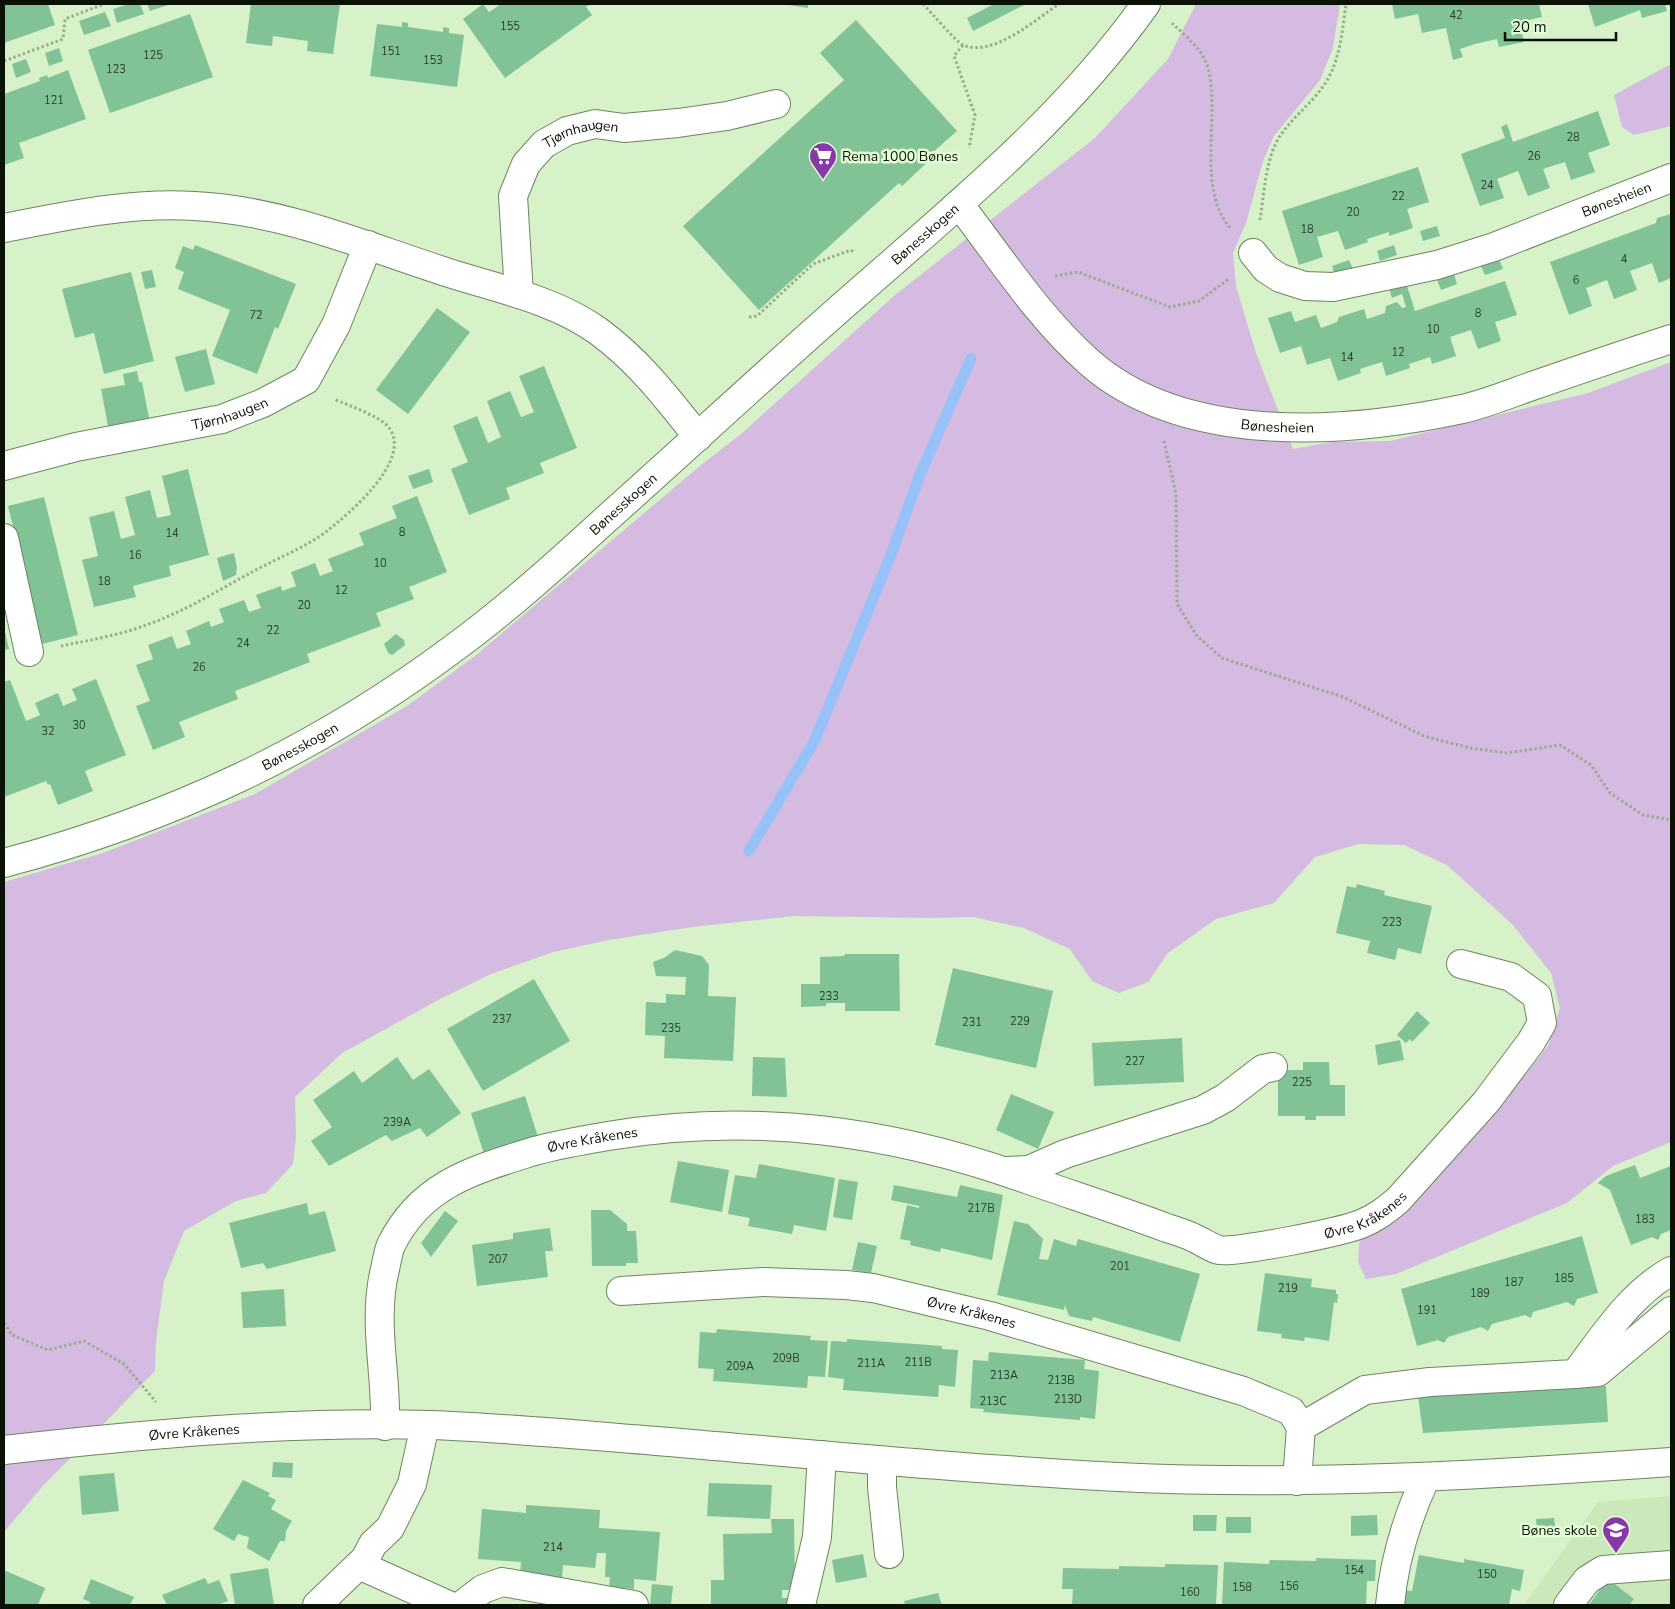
<svg xmlns="http://www.w3.org/2000/svg" width="1675" height="1609" viewBox="0 0 1675 1609" font-family="'Nunito Sans',sans-serif">
<style>
.built{fill:#cae8ba}
.green{fill:#d5bae2}
.lines{fill:none;stroke-linecap:round;stroke-linejoin:round}
.stream{stroke:#97c2f9;stroke-width:11}
.building{fill:#81c297}
.minor-casing{stroke:#6e8562;stroke-width:30}
.major-casing{stroke:#6e8562;stroke-width:30}
.path{stroke:#99ad8d;stroke-width:3;stroke-dasharray:2.5 2.5;stroke-linecap:butt}
.minor{stroke:#fff;stroke-width:28}
.major{stroke:#fff;stroke-width:28}
.labels{text-anchor:middle;stroke-width:5;stroke-linejoin:round;paint-order:stroke}
.number-label{font-size:11px;fill:#283e2a}
.street-label{font-size:14px;fill:#0a1205;stroke:#e4fed6}
.poi-label{font-size:14px;fill:#0a1205;stroke:#e4fed6;text-anchor:start}
</style>
<rect width="100%" height="100%" fill="#d7f1c9"/>
<path class="built" d="M1671,1496v109h-147l74,-103z"/>
<g class="green">
<path d="M1196,4h144l-7,44 -13,32 -46,56 -11,25 -16,59 -14,33 3,33 20,67 37,96 38,-7 59,-1 198,-48 83,-31v780l-58,24 -46,37 -171,71 -30,5 -8,-17 2,-27 46,-29 83,-86 59,-74 12,-38 -9,-35 -38,-48 -66,-60 -43,-20 -45,-1 -44,13 -41,46 -58,16 -48,34 -20,29 -29,11 -27,-12 -22,-32 -46,-21 -51,-11 -43,1 -135,-2 -103,11 -83,13 -56,12 -62,22 -51,25 -98,54 -47,44 1,40 -3,27 -27,29 -30,8 -52,30 -20,50 -8,60 -1,30 -113,116 -38,45v-650l99,-29 152,-59 152,-88 68,-50 226,-191 40,-31 154,-139 200,-157 73,-79z"/>
<path d="M1671,64v62l-37,9 -12,-8 -8,-32z"/>
</g>
<g class="lines">
<path class="stream" d="M749,851l66,-111 75,-183 31,-85 50,-113"/>
</g>
<g class="building">
<path d="M4,4h44l7,21 -51,18z"/>
<path d="M129,4h11l4,10 -27,9 -4,-14z"/>
<path d="M147,4h24l-21,7z"/>
<path d="M251,4h89l-7,50 -26,-3 1,-10 -35,-5 -1,10 -26,-3z"/>
<path d="M483,4l6,8 12,-8h89l-4,3 6,8 -87,63 -42,-59z"/>
<path d="M782,4h26v4z"/>
<path d="M994,4h32l-53,27 -6,-13z"/>
<path d="M1392,4h147l3,13 -23,5 5,20 -25,5 -2,-8 -22,5 -15,5 3,8 -10,3 -7,-32 -24,5 -4,-19 -23,5z"/>
<path d="M1588,4h77l2,7 -25,7 -2,-8 -45,17z"/>
<path d="M105,12l6,14 -27,9 -5,-14z"/>
<path d="M190,14l23,63 -103,36 -22,-63z"/>
<path d="M856,20l101,111 -26,23 2,3 -31,29 -3,-3 -140,127 -76,-84 161,-146 -24,-27z"/>
<path d="M402,22l6,1v4l35,5v-5l6,1v5l15,2 -7,52 -87,-11 7,-52 25,3z"/>
<path d="M59,48l4,13 -14,5 -4,-13z"/>
<path d="M26,59l5,13 -15,6 -4,-14z"/>
<path d="M68,70l18,49 -67,24 5,15 -20,7v-71l36,-13 -1,-3 8,-3 1,3z"/>
<path d="M1598,111l12,34 -22,8 7,19 -24,8 -6,-18 -16,5 -6,2 7,19 -22,8 -10,-25 -21,8 7,19 -24,8 -19,-52 44,-16 -4,-11 6,-3 6,18z"/>
<path d="M1418,167l11,35 -22,7 6,19 -24,8v-4l-22,7 1,3 -23,8 -7,-19 -21,6 6,20 -24,8 -17,-54z"/>
<path d="M1671,214v64l-12,5 -7,-20 -22,8 7,19 -23,9 -7,-19 -21,8 6,18 -23,9 -19,-53 106,-39 1,-5z"/>
<path d="M1437,226l3,10 -17,5 -3,-10z"/>
<path d="M195,245l101,39 -18,45 -3,-2 -18,47 -45,-18 18,-46 -52,-21 6,-17 -9,-4 8,-22 10,4z"/>
<path d="M1394,245l3,10 -17,6 -3,-10z"/>
<path d="M1499,259l4,10 -18,6 -4,-9z"/>
<path d="M1349,260l4,9 -18,6 -3,-9z"/>
<path d="M152,270l4,17 -11,2 -4,-17z"/>
<path d="M131,272l23,89 -50,13 -10,-41 -19,5 -13,-49z"/>
<path d="M1454,274l3,10 -16,6 -4,-10z"/>
<path d="M1505,281l12,34 -22,7 6,19 -23,8 -7,-19 -21,7 6,19 -24,8 -2,-7 -21,7 1,4 -24,8 -4,-14 -22,7 1,4 -23,8 -8,-23 -23,7 -6,-19 -21,7 -12,-35 23,-7 4,11 21,-7 5,13 16,-6 2,-5 25,-8 3,10 18,-6 1,-7 11,-4 5,6 4,-1 -4,-13 -10,4 -3,-10 17,-5 9,28z"/>
<path d="M437,308l33,24 -62,82 -32,-24z"/>
<path d="M206,349l9,35 -30,8 -10,-35z"/>
<path d="M544,366l33,82 -37,15 4,10 -38,15 4,11 -41,16 -18,-46 17,-7 -15,-36 24,-10 11,27 13,-6 -14,-36 23,-10 11,26 13,-5 -15,-36z"/>
<path d="M137,371l2,11h3l7,36 -41,8 -7,-37 24,-4 -2,-11z"/>
<path d="M188,469l21,86 -40,11 2,10 -38,10 3,11 -42,10 -12,-47 16,-4 -9,-39 25,-6 7,28 14,-4 -10,-38 25,-7 7,28 14,-3 -9,-39z"/>
<path d="M429,469l4,13 -20,7 -5,-13z"/>
<path d="M417,496l30,76 -38,15 5,12 -38,14 5,13 -74,28 3,8 -75,29 3,8 -59,23 6,15 -32,13 -17,-44 14,-5 -14,-36 17,-6 -5,-14 24,-9 5,13 14,-5 -5,-13 23,-10 2,6 13,-5 -5,-13 25,-9 5,12 12,-4 -5,-13 25,-9 1,5 14,-5 -5,-14 24,-9 5,13 13,-5 -5,-12 36,-14 -5,-12 38,-15 -5,-12z"/>
<path d="M44,497l34,138 -36,9 -34,-138z"/>
<path d="M234,553l3,15 -1,7 -13,6 -6,-23z"/>
<path d="M4,628l5,21 -5,1z"/>
<path d="M396,634l8,6 1,5 -13,10 -4,-2 -4,-9z"/>
<path d="M96,679l30,76 -41,16 8,20 -35,14 -8,-21 -2,1 -2,-4 -42,16v-115l6,-2 16,41 14,-6 -5,-12 23,-10 5,13 14,-6 -5,-11z"/>
<path d="M1357,884l28,7 -1,4 48,11 -11,48 -23,-6 -3,12 -28,-7 3,-12 -34,-8 11,-47 9,2z"/>
<path d="M675,950l27,6 7,9 -1,31 28,1 -3,64 -69,-3 1,-22 -20,-1 1,-33 20,1v-9l19,1 1,-18 -30,-1 -3,-14 11,-4z"/>
<path d="M845,954h54l1,57h-55v-8h-19v3l-25,1v-23h19v-27l24,-1z"/>
<path d="M953,968l100,23 -17,77 -101,-23z"/>
<path d="M534,979l36,62 -87,50 -36,-62z"/>
<path d="M1417,1011l13,12 -18,19 -2,-3 -4,4 -9,-8z"/>
<path d="M1182,1038l2,44 -90,4 -2,-43z"/>
<path d="M1400,1040l4,20 -26,5 -3,-20z"/>
<path d="M397,1057l16,23 16,-11 32,44 -34,24 -7,-9 -28,13 -6,-6 -57,31 -18,-25 21,-14 -19,-27 41,-29 8,12z"/>
<path d="M753,1057l32,1 2,39 -35,-1z"/>
<path d="M1303,1062h26l1,23h15v31h-29v4h-11v-4h-27v-46h25z"/>
<path d="M1011,1094l43,18 -16,37 -42,-19z"/>
<path d="M525,1096l13,41 -54,17 -13,-41z"/>
<path d="M678,1161l51,9 -7,42 -52,-10z"/>
<path d="M759,1164l76,14 -9,53 -32,-6 -2,9 -44,-8 2,-8 -22,-4 7,-39 21,3z"/>
<path d="M1635,1165l5,13 31,-12v64l-10,4 -3,6 -6,-3 -21,8 -21,-55 -12,-7 8,-7z"/>
<path d="M839,1179l19,3 -6,38 -19,-3z"/>
<path d="M894,1185l63,12 3,-12 43,10 -11,65 -51,-12 -1,4 -30,-7 1,-4 -11,-2 7,-34 12,3v-2l-28,-6z"/>
<path d="M307,1203l2,12 16,-4 11,40 -69,18 -4,-6 -22,5 -12,-45z"/>
<path d="M591,1210h19l17,14v7h9l2,32h-12v3h-34z"/>
<path d="M445,1211l13,10 -27,36 -10,-14z"/>
<path d="M1014,1221l14,3 15,15 -4,20 9,1 6,-21 22,7 2,-7 122,35 -20,68 -87,-25 -1,4 -23,-5 -4,-11 -1,5 -67,-15z"/>
<path d="M550,1228l3,23h-8l3,26 -71,9 -5,-41 41,-6v-6z"/>
<path d="M1582,1236l16,57 -21,6 -3,7 -7,-4 -34,10 -2,6 -6,-3 -33,9 -4,7 -7,-4 -33,10 -4,6 -6,-3 -21,6 -16,-57z"/>
<path d="M858,1242l19,4 -6,27 -19,-3z"/>
<path d="M1265,1273l47,6 -1,8 25,3v4h2l-1,9 -3,-1 -5,39 -24,-4 -1,4 -23,-3 1,-4 -25,-3z"/>
<path d="M284,1289l2,37 -43,2 -2,-36z"/>
<path d="M717,1329l94,7 -1,4 18,1 -3,36 -17,-1 -1,12 -94,-7 1,-12 -16,-1 2,-36 16,1z"/>
<path d="M847,1339l95,7v3l16,1 -3,37 -16,-2 -1,12 -95,-7 1,-11 -16,-2 3,-36 16,1z"/>
<path d="M989,1352l96,8 -1,9 15,2 -4,48 -15,-2v3l-97,-8 1,-3 -14,-1 3,-48 15,1z"/>
<path d="M1606,1386l2,36 -185,11 -5,-37z"/>
<path d="M273,1462l20,1 -1,15 -20,-1z"/>
<path d="M114,1473l5,38 -37,4 -3,-39z"/>
<path d="M243,1480l27,13 -2,3 8,4 -5,9 21,12 -6,10 -1,10h-5l-11,20 -22,-13 2,-11 -11,-3 -4,7 -21,-12z"/>
<path d="M709,1483l63,2 -2,34 -63,-3z"/>
<path d="M526,1505l74,5 -1,18 61,4 -4,49 -22,-2v10l-25,-2 1,-10h-5l1,-24h-9l-2,15 -32,-3 -1,13 -42,-2 1,-14 -43,-3 4,-50 44,4z"/>
<path d="M1193,1515h24l-1,16h-23z"/>
<path d="M1377,1515l1,20 -27,1v-20z"/>
<rect x="1226" y="1517" width="25" height="16"/>
<path d="M1554,1518l2,15 -19,1 -1,-15z"/>
<path d="M771,1519h23l1,71h-13v8h8v7h-79v-25h13l-1,-46 49,-1z"/>
<path d="M863,1554l4,23 -31,6 -4,-23z"/>
<path d="M1419,1555l45,8v-4l60,11 -4,21 -8,-2 -3,16h-107l3,-15 7,1z"/>
<path d="M1316,1558l60,2 -1,21h-8l-1,24h-144l2,-43 45,2 1,-4 46,1z"/>
<path d="M1165,1564l53,1 -2,40h-144l1,-16h-11l1,-21 56,1v-3l46,1z"/>
<path d="M268,1568l6,37h-39l-5,-31z"/>
<path d="M4,1570l41,18 -7,17h-34z"/>
<path d="M205,1578l3,6 11,-4 9,21 -11,4h-50l-5,-10z"/>
<path d="M91,1579l43,18 -4,8h-41l1,-3 -7,-3z"/>
<path d="M1608,1579l26,20 -5,6h-40z"/>
<path d="M652,1584l21,2 -2,19h-21z"/>
<path d="M938,1593l4,12h-37l-1,-4z"/>
</g>
<g class="lines">
<g class="minor-casing">
<g id="minor">
<path id="s1" d="M959,204c41,53 79,113 130,158 95,84 257,72 373,47 23,-5 47,-15 70,-23 46,-16 93,-32 139,-47"/>
<path d="M4,228c62,-12 126,-26 190,-22 88,4 171,40 255,67 50,16 106,27 149,58 41,30 69,67 100,106"/>
<path id="s2" d="M1253,253l13,16 14,9 25,8 28,1 104,-22 57,-18 177,-69"/>
<path id="s3" d="M519,294l-6,-98 13,-32 18,-20 23,-13 28,-7 29,4 54,-5 49,-7 49,-12"/>
<path id="s4" d="M4,466l72,-19 146,-28 41,-16 43,-23 30,-55 32,-80"/>
<path d="M4,538l25,114"/>
<path d="M1007,1171l22,-1 36,-16 138,-44 22,-12 38,-29 10,-2"/>
<path id="s5" d="M621,1291l142,-9 83,3 27,3 117,28 253,75 48,20 10,16 -4,54"/>
<path d="M1575,1374l23,-2 73,-61"/>
<path id="s6" d="M385,1426c2,-53 -13,-104 0,-157 2,-8 3,-17 6,-24 29,-59 79,-74 137,-92 26,-8 52,-12 80,-17 146,-24 282,-6 421,44 46,16 92,31 138,48 9,3 20,6 29,11 7,3 15,9 23,11 18,3 122,-18 142,-26 15,-6 25,-14 37,-24l88,-98 45,-60 11,-19 -5,-27 -26,-19 -50,-13"/>
<path d="M1301,1427l64,-37 65,-8 145,-8c29,-38 54,-79 96,-103"/>
<path d="M882,1461v26l7,67"/>
<path d="M359,1565l89,40"/>
<path d="M317,1605l48,-46 8,-15 17,-16 22,-44 13,-59"/>
<path d="M462,1605l21,-16 19,-7 132,23"/>
<path d="M801,1605l16,-68 5,-82"/>
<path d="M1390,1605c4,-45 17,-87 36,-128"/>
<path d="M1568,1605l19,-25 16,-10 68,-5"/>
</g>
</g>
<g class="major-casing">
<g id="major">
<path id="s7" d="M4,863c166,-44 312,-112 450,-215 53,-39 102,-83 150,-127 73,-65 144,-131 216,-195 114,-102 237,-197 326,-322"/>
<path id="s8" d="M4,1450c142,-16 284,-29 427,-25 76,3 151,10 226,16 153,13 307,28 461,36 185,9 369,-2 553,-15"/>
</g>
</g>
<g class="path">
<path d="M923,4c8,8 33,38 40,41 30,13 73,-26 96,-41"/>
<path d="M1172,23c13,13 31,26 36,45 13,49 -13,120 23,161"/>
<path d="M963,45l-9,11 21,59 -6,33"/>
<path d="M4,61l59,-22 2,-20 39,-15"/>
<path d="M1260,220c4,-25 5,-56 17,-79 11,-20 32,-35 45,-53 18,-24 20,-55 24,-84"/>
<path d="M1055,276l23,-4 92,35 29,-6 31,-23"/>
<path d="M749,317l8,-1 56,-52 38,-14 4,3"/>
<path d="M1164,441l12,53 1,110 20,32 25,22 121,39 81,39 46,12 37,5 53,-8 31,20 19,28 33,22 28,5"/>
<path d="M61,646c29,-6 60,-11 88,-22 37,-13 71,-35 105,-53 24,-13 52,-24 73,-40 23,-18 84,-70 63,-102 -9,-13 -41,-23 -56,-30"/>
<path d="M4,1323l8,12 36,15 36,-9 40,23 32,38"/>
</g>
<use href="#minor" class="minor"/>
<use href="#major" class="major"/>
</g>
<defs>
<g id="supermarket-pin" transform="scale(1.4375)"><path d="M0 17L-7.5 6A9.5 9.5 0 1 1 7.5 6Z" fill="#8839a8" stroke="#e4fed6"/><path d="M-6-5.5h2.5l.6 2H6L4.5 2H-2.5L-4.4-4H-6ZM-1.5 3.2a1.3 1.3 0 1 0 .1 0ZM3 3.2a1.3 1.3 0 1 0 .1 0Z" fill="#fff"/></g>
<g id="school-pin" transform="scale(1.4375)"><path d="M0 17L-7.5 6A9.5 9.5 0 1 1 7.5 6Z" fill="#8839a8" stroke="#e4fed6"/><path d="M0-5L7-2L0 1L-7-2ZM-4 1L0 2.5L4 1V4Q0 6-4 4Z" fill="#fff"/></g>
</defs>
<g fill-rule="evenodd">
<use href="#supermarket-pin" x="823" y="156"/>
<use href="#school-pin" x="1616" y="1530"/>
</g>
<g class="labels">
<g class="number-label">
<text x="1456" y="19">42</text>
<text x="510" y="30">155</text>
<text x="391" y="55">151</text>
<text x="153" y="59">125</text>
<text x="433" y="64">153</text>
<text x="116" y="73">123</text>
<text x="54" y="104">121</text>
<text x="1573" y="141">28</text>
<text x="1534" y="160">26</text>
<text x="1487" y="189">24</text>
<text x="1398" y="200">22</text>
<text x="1353" y="216">20</text>
<text x="1307" y="233">18</text>
<text x="1624" y="263">4</text>
<text x="1576" y="284">6</text>
<text x="1478" y="317">8</text>
<text x="256" y="319">72</text>
<text x="1433" y="333">10</text>
<text x="1398" y="356">12</text>
<text x="1347" y="361">14</text>
<text x="402" y="536">8</text>
<text x="172" y="537">14</text>
<text x="135" y="559">16</text>
<text x="380" y="567">10</text>
<text x="104" y="585">18</text>
<text x="341" y="594">12</text>
<text x="304" y="609">20</text>
<text x="273" y="634">22</text>
<text x="243" y="647">24</text>
<text x="199" y="671">26</text>
<text x="79" y="729">30</text>
<text x="48" y="735">32</text>
<text x="1392" y="926">223</text>
<text x="829" y="1000">233</text>
<text x="502" y="1023">237</text>
<text x="1020" y="1025">229</text>
<text x="972" y="1026">231</text>
<text x="671" y="1032">235</text>
<text x="1135" y="1065">227</text>
<text x="1302" y="1086">225</text>
<text x="397" y="1126">239A</text>
<text x="981" y="1212">217B</text>
<text x="1645" y="1223">183</text>
<text x="498" y="1263">207</text>
<text x="1120" y="1270">201</text>
<text x="1564" y="1282">185</text>
<text x="1514" y="1286">187</text>
<text x="1288" y="1292">219</text>
<text x="1480" y="1297">189</text>
<text x="1427" y="1314">191</text>
<text x="786" y="1362">209B</text>
<text x="918" y="1366">211B</text>
<text x="871" y="1367">211A</text>
<text x="740" y="1370">209A</text>
<text x="1004" y="1379">213A</text>
<text x="1061" y="1384">213B</text>
<text x="1068" y="1403">213D</text>
<text x="993" y="1405">213C</text>
<text x="553" y="1551">214</text>
<text x="1354" y="1574">154</text>
<text x="1487" y="1578">150</text>
<text x="1289" y="1590">156</text>
<text x="1242" y="1591">158</text>
<text x="1190" y="1596">160</text>
</g>
<g class="street-label">
<text dy="5" stroke="none"><textPath href="#s3" startOffset="199">Tjørnhaugen</textPath></text>
<text dy="5" stroke="none"><textPath href="#s2" startOffset="389">Bønesheien</textPath></text>
<text dy="5" stroke="none"><textPath href="#s7" startOffset="1129">Bønesskogen</textPath></text>
<text dy="5" stroke="none"><textPath href="#s4" startOffset="232">Tjørnhaugen</textPath></text>
<text dy="5" stroke="none"><textPath href="#s1" startOffset="408">Bønesheien</textPath></text>
<text dy="5" stroke="none"><textPath href="#s7" startOffset="724">Bønesskogen</textPath></text>
<text dy="5" stroke="none"><textPath href="#s7" startOffset="319">Bønesskogen</textPath></text>
<text dy="5" stroke="none"><textPath href="#s6" startOffset="419">Øvre Kråkenes</textPath></text>
<text dy="5" stroke="none"><textPath href="#s6" startOffset="1218">Øvre Kråkenes</textPath></text>
<text dy="5" stroke="none"><textPath href="#s5" startOffset="354">Øvre Kråkenes</textPath></text>
<text dy="5" stroke="none"><textPath href="#s8" startOffset="191">Øvre Kråkenes</textPath></text>
</g>
<g class="poi-label">
<text x="842" y="161">Rema 1000 Bønes</text>
<text x="1597" y="1535" text-anchor="end">Bønes skole</text>
</g>
</g>
<rect width="1675" height="1609" fill="none" stroke="#0a1205" stroke-width="10"/>
<path d="M1505 32v8h111v-8" fill="none" stroke="#0a1205" stroke-width="2.5"/>
<text x="1512" y="32" font-size="15" fill="#0a1205" stroke="#e4fed6" stroke-width="4" paint-order="stroke">20 m</text>
</svg>
